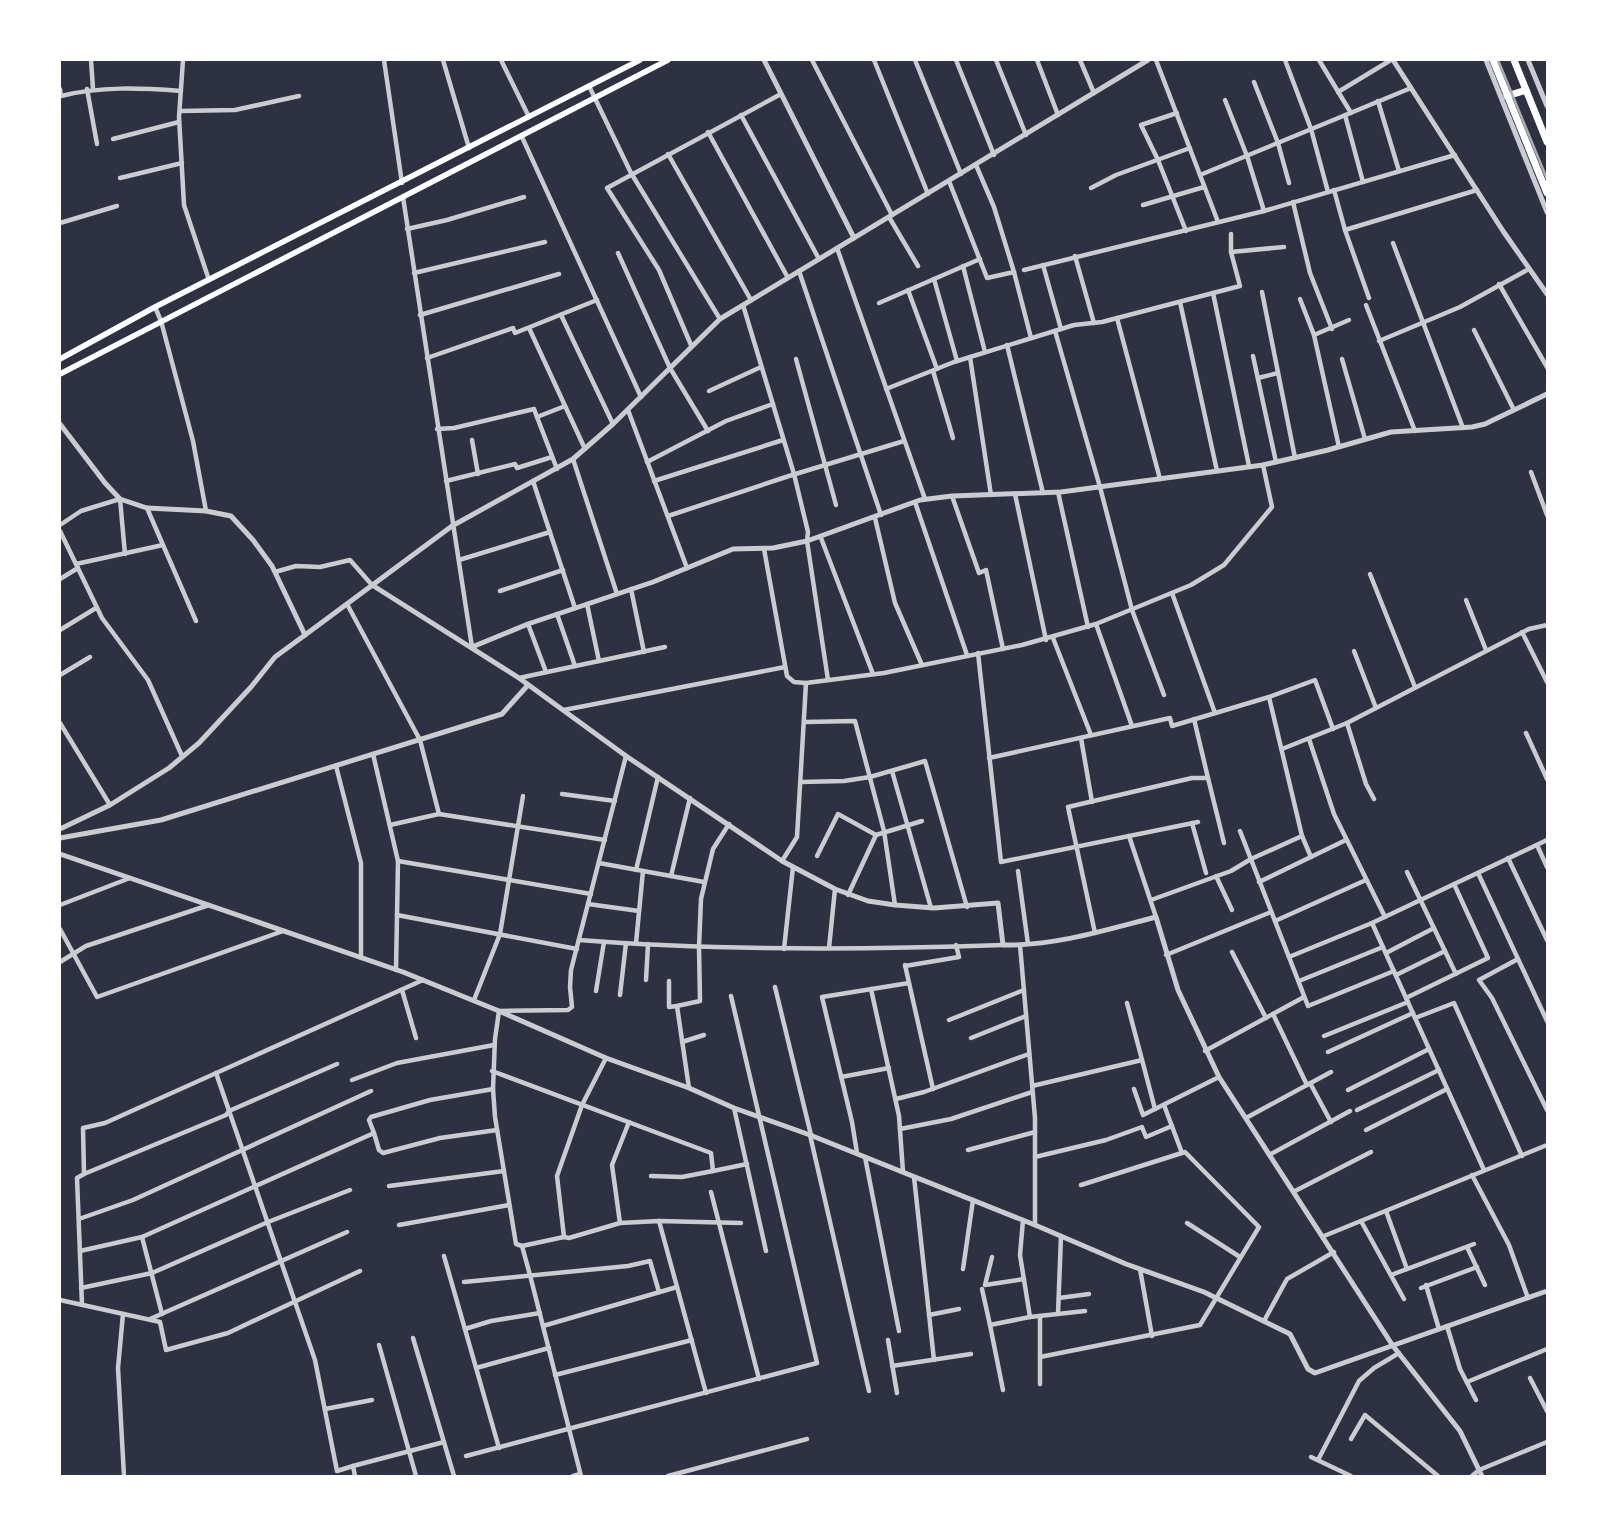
<svg xmlns="http://www.w3.org/2000/svg" width="1607" height="1536" viewBox="0 0 1607 1536" font-family="Montserrat,sans-serif">
<style>
.lines{fill:none;stroke-linecap:round;stroke-linejoin:round}
.minor{stroke:#caccd0;stroke-width:4.5}
.tertiary{stroke:#caccd0;stroke-width:5}
.secondary{stroke:#fff;stroke-width:5.5}
.primary{stroke:#fff;stroke-width:7}
.rail{stroke:#abadb3;stroke-width:2.5}
</style>
<rect width="100%" height="100%" fill="#2d3142"/>
<g class="lines">
<g class="minor">
<path d="M91,60l2,29"/>
<path d="M183,60l-4,57 5,88 25,75"/>
<path d="M384,60l18,123"/>
<path d="M443,60l26,88"/>
<path d="M501,60l28,57"/>
<path d="M812,60l80,155"/>
<path d="M874,60l54,134"/>
<path d="M915,60l46,114"/>
<path d="M956,60l38,95"/>
<path d="M996,60l30,75"/>
<path d="M1037,60l21,55"/>
<path d="M1080,60l14,33"/>
<path d="M1156,60l62,162"/>
<path d="M1285,60l26,69 17,63"/>
<path d="M1319,60l32,53"/>
<path d="M1254,82l24,61 11,40"/>
<path d="M589,86l42,87 89,146"/>
<path d="M60,89l1,7c39,-10 80,-8 120,-5"/>
<path d="M87,89l10,55"/>
<path d="M1338,92l53,-32"/>
<path d="M1225,100l22,56 17,55"/>
<path d="M1378,101l21,70"/>
<path d="M180,111l55,-1 64,-14"/>
<path d="M1177,113l-36,12 17,35 28,71"/>
<path d="M741,115l78,144"/>
<path d="M1345,115l18,67"/>
<path d="M708,132l80,146"/>
<path d="M522,137l119,260"/>
<path d="M113,139l66,-17"/>
<path d="M668,154l83,146"/>
<path d="M1200,175l211,-87"/>
<path d="M120,178l62,-15"/>
<path d="M949,181l38,97 27,-6 -20,-65 -18,-42"/>
<path d="M1091,188l25,-13 74,-27"/>
<path d="M1334,190l11,40 132,-40"/>
<path d="M403,197l69,450"/>
<path d="M1293,202l17,71 22,56"/>
<path d="M1143,205l61,-18"/>
<path d="M889,217l29,49"/>
<path d="M60,223l57,-17"/>
<path d="M407,229l40,-9 77,-23"/>
<path d="M1345,230l24,68"/>
<path d="M1393,243l70,185"/>
<path d="M837,248l88,251"/>
<path d="M1231,252l53,-5"/>
<path d="M618,253l52,115 38,63"/>
<path d="M1075,256l19,67"/>
<path d="M1043,265l18,64"/>
<path d="M963,266l22,86"/>
<path d="M1024,270l240,-59 191,-56"/>
<path d="M799,271l82,244"/>
<path d="M1014,272l17,66"/>
<path d="M414,273l131,-31"/>
<path d="M934,279l23,82"/>
<path d="M1499,284l48,83"/>
<path d="M908,290l29,79"/>
<path d="M1262,292l33,166"/>
<path d="M1213,293l36,173"/>
<path d="M1300,299l14,36 25,112"/>
<path d="M1180,302l37,169"/>
<path d="M879,303l101,-44"/>
<path d="M743,305l51,169 14,58 -1,9 21,139"/>
<path d="M1366,305l49,126"/>
<path d="M155,307l6,14 32,120 13,70"/>
<path d="M420,315l139,-41"/>
<path d="M561,315l52,109"/>
<path d="M1117,318l43,161"/>
<path d="M529,328l56,121"/>
<path d="M1474,330l40,80"/>
<path d="M1055,331l45,156 32,123 32,85"/>
<path d="M1314,335l35,-15"/>
<path d="M1379,341l81,-34 69,-38"/>
<path d="M691,345l-32,-75 -52,-82 174,-94"/>
<path d="M1007,345l36,148"/>
<path d="M1253,356l23,106"/>
<path d="M970,357l21,138"/>
<path d="M427,358l86,-30 2,5 82,-33"/>
<path d="M796,359l40,146"/>
<path d="M1342,359l23,80"/>
<path d="M933,371l20,67"/>
<path d="M1258,378l20,-5"/>
<path d="M886,389l68,-27 120,-37 28,-3 138,-36 -9,-34v-18"/>
<path d="M709,391l52,-24"/>
<path d="M628,410l59,158"/>
<path d="M437,429l17,-1 80,-19 3,8"/>
<path d="M472,440l6,34"/>
<path d="M573,459l44,135"/>
<path d="M647,462l79,-41 47,-17"/>
<path d="M557,469l-20,-52 28,-11"/>
<path d="M1531,472l16,43"/>
<path d="M446,481l69,-17 2,4 35,-11"/>
<path d="M533,481l42,127"/>
<path d="M654,481l129,-41"/>
<path d="M1058,492l30,135"/>
<path d="M1015,494l31,146"/>
<path d="M952,496l27,77 7,-3 17,79"/>
<path d="M915,502l52,153"/>
<path d="M147,508l49,113"/>
<path d="M668,516l121,-40 115,-35"/>
<path d="M875,518l20,85 27,62"/>
<path d="M60,525l21,-14 39,-12 5,55"/>
<path d="M60,531l42,87 46,62 34,76"/>
<path d="M821,538l52,136"/>
<path d="M764,549l23,127 7,6 12,1 78,-10 138,-28 74,-21 95,-39 33,-20 48,-58 -9,-42"/>
<path d="M459,560l91,-28"/>
<path d="M76,564l87,-19"/>
<path d="M275,572l21,-6 24,1 30,-7 22,25"/>
<path d="M1370,574l45,113"/>
<path d="M60,579l18,-11"/>
<path d="M631,589l13,63"/>
<path d="M500,591l63,-21"/>
<path d="M1172,593l43,120"/>
<path d="M1466,600l20,50"/>
<path d="M347,604l73,136 19,74"/>
<path d="M587,604l12,57"/>
<path d="M557,614l18,52"/>
<path d="M528,624l18,48"/>
<path d="M1096,624l36,102"/>
<path d="M60,630l36,-22"/>
<path d="M1522,632l25,50"/>
<path d="M1053,638l38,97"/>
<path d="M1354,651l22,57"/>
<path d="M978,653l23,209 197,-40"/>
<path d="M60,675l30,-18"/>
<path d="M519,678l146,-31"/>
<path d="M1269,697l33,139 9,21"/>
<path d="M564,710l221,-43"/>
<path d="M805,722l50,-1 29,110 11,74"/>
<path d="M60,723l50,82"/>
<path d="M1347,723l19,61 8,15"/>
<path d="M1526,733l21,46"/>
<path d="M1081,738l11,64"/>
<path d="M1309,739l25,75 51,103"/>
<path d="M1282,749l65,-26 182,-94 18,-4"/>
<path d="M373,754l25,107 -2,109"/>
<path d="M989,758l181,-40 2,8 97,-29 46,-17 18,49"/>
<path d="M336,766l25,97v95"/>
<path d="M892,771l39,137"/>
<path d="M1208,778l16,65"/>
<path d="M801,782l43,-1 26,-4 55,-16 42,146"/>
<path d="M562,794l53,7"/>
<path d="M1192,823l14,50"/>
<path d="M390,825l49,-11 166,26"/>
<path d="M1240,831l68,175 86,-35"/>
<path d="M1129,836l27,81"/>
<path d="M1537,845l10,22"/>
<path d="M817,856l21,-42 38,21"/>
<path d="M1508,858l39,82"/>
<path d="M398,861l193,33"/>
<path d="M782,861l15,-24 9,-154"/>
<path d="M599,863l105,19"/>
<path d="M636,870l22,-93"/>
<path d="M1018,871l10,73"/>
<path d="M1407,872l49,102"/>
<path d="M1478,873l69,148"/>
<path d="M671,876l19,-78"/>
<path d="M1216,876l16,34"/>
<path d="M1259,882l87,-42"/>
<path d="M848,895l28,-60 46,-14"/>
<path d="M1151,900l80,-29 20,-12 51,-23"/>
<path d="M588,904l51,7"/>
<path d="M60,905l70,-27"/>
<path d="M397,915l180,34"/>
<path d="M1275,921l91,-41"/>
<path d="M1372,923l112,247"/>
<path d="M60,929l37,68 186,-66"/>
<path d="M1095,933l-27,-126 124,-29h16l-14,-59"/>
<path d="M579,940c141,11 283,10 424,5"/>
<path d="M636,943l7,-72"/>
<path d="M1020,945l15,173v107"/>
<path d="M829,948l6,-59"/>
<path d="M784,949l9,-82"/>
<path d="M1232,952l34,66"/>
<path d="M1386,953l48,-25"/>
<path d="M1166,955l105,-43"/>
<path d="M1289,957l83,-34 175,-83"/>
<path d="M1518,959l-39,21 13,18 55,112"/>
<path d="M60,962l26,-16 123,-41"/>
<path d="M905,965l28,124"/>
<path d="M905,966l54,-9 -3,-12"/>
<path d="M1396,975l49,-24"/>
<path d="M646,980l2,-36"/>
<path d="M669,981v26l8,-1"/>
<path d="M1299,981l84,-34"/>
<path d="M775,987l36,148"/>
<path d="M871,989l28,127 4,56"/>
<path d="M402,990l14,48"/>
<path d="M596,991l8,-49"/>
<path d="M620,995l6,-52"/>
<path d="M1406,998l82,-40 -34,-74"/>
<path d="M474,1000l26,-66 23,-138"/>
<path d="M1127,1003l28,106"/>
<path d="M1273,1014l34,71"/>
<path d="M1415,1018l39,-15 68,153"/>
<path d="M949,1020l75,-30"/>
<path d="M1324,1036l84,-34"/>
<path d="M971,1038l55,-22"/>
<path d="M682,1042l22,-7"/>
<path d="M1205,1051l99,-54"/>
<path d="M1328,1052l85,-39"/>
<path d="M492,1071l219,82 2,18 34,-7"/>
<path d="M216,1073l99,287 22,111 16,-5 2,10"/>
<path d="M841,1077l48,-9"/>
<path d="M352,1080l45,-17 97,-18"/>
<path d="M1310,1083l21,39"/>
<path d="M1032,1086l110,-26"/>
<path d="M689,1088l-12,-82 23,-5 -1,-54 2,-48 12,-50 16,-25"/>
<path d="M1134,1089l9,26 76,-38"/>
<path d="M1348,1090l81,-41"/>
<path d="M896,1099l28,-7 105,-38"/>
<path d="M1164,1105l18,48"/>
<path d="M734,1108l32,143"/>
<path d="M1357,1110l82,-40"/>
<path d="M1246,1118l85,-46"/>
<path d="M900,1129l51,-10 81,-27"/>
<path d="M1366,1130l81,-41"/>
<path d="M374,1133l-5,-13 2,-3 59,-17 63,-11"/>
<path d="M810,1135l59,256"/>
<path d="M968,1150l67,-18"/>
<path d="M857,1153l-5,-31 -30,-125 87,-14"/>
<path d="M1269,1155l81,-44"/>
<path d="M865,1157l34,174"/>
<path d="M1035,1157l71,-17 36,-13 4,10 26,-11"/>
<path d="M84,1174l142,-59 3,-4 108,-47"/>
<path d="M1472,1175l37,70 19,53"/>
<path d="M651,1176l31,1 31,-6"/>
<path d="M914,1177l20,183"/>
<path d="M389,1186l115,-15"/>
<path d="M1295,1191l76,-39"/>
<path d="M711,1192l48,187"/>
<path d="M1386,1211l21,58"/>
<path d="M79,1219l54,-19 238,-109"/>
<path d="M1023,1220l-3,35 10,62 55,-6"/>
<path d="M659,1221l47,172"/>
<path d="M1361,1221l43,78"/>
<path d="M620,1223l-8,-58 17,-43"/>
<path d="M1187,1223l53,34"/>
<path d="M399,1225l110,-20"/>
<path d="M1324,1236l223,-91"/>
<path d="M142,1237l232,-104 5,17 4,3 57,-15 57,-8"/>
<path d="M564,1237l-7,-61 25,-71 24,-47"/>
<path d="M522,1246l42,-9 5,1 51,-15 39,-2 82,2"/>
<path d="M1467,1247l18,38"/>
<path d="M80,1251l62,-14 20,77"/>
<path d="M444,1256l55,192"/>
<path d="M992,1257l-7,28 39,-6"/>
<path d="M963,1269l10,-69"/>
<path d="M1140,1269l12,67"/>
<path d="M1391,1275l83,-31"/>
<path d="M464,1282l164,-16 22,-5 9,31"/>
<path d="M1426,1285l13,44"/>
<path d="M81,1288l71,-15 116,-51 82,-32"/>
<path d="M1421,1288l56,-21"/>
<path d="M982,1289l8,36"/>
<path d="M1059,1298l30,-4"/>
<path d="M60,1300l100,22 6,28 62,-17 132,-62"/>
<path d="M82,1305l-5,-127 7,-4 -1,-46 22,-5 318,-143"/>
<path d="M123,1314l-5,54 6,108"/>
<path d="M1058,1314l3,-78"/>
<path d="M929,1315l30,-6"/>
<path d="M150,1319l197,-87"/>
<path d="M1264,1321l23,-42 47,-27"/>
<path d="M543,1326l134,-39"/>
<path d="M1447,1326l13,43 16,31"/>
<path d="M465,1329l26,-8 49,-8"/>
<path d="M413,1338l41,138"/>
<path d="M888,1340l9,53"/>
<path d="M379,1345l37,131"/>
<path d="M1040,1357l160,-32 59,-98 -74,-75 -104,33"/>
<path d="M892,1366l79,-12"/>
<path d="M476,1368l73,-20"/>
<path d="M555,1375l137,-35"/>
<path d="M1530,1378l17,33"/>
<path d="M1467,1382l80,-33"/>
<path d="M1040,1384v-68"/>
<path d="M1003,1390l-13,-65 40,-8"/>
<path d="M325,1409l47,-9"/>
<path d="M1351,1439l14,-24 73,61"/>
<path d="M466,1456l351,-93 -86,-367"/>
<path d="M1311,1457l40,19"/>
<path d="M1318,1460l41,-79 15,-13 25,-15"/>
<path d="M353,1466l91,-24"/>
<path d="M573,1476l7,-2"/>
<path d="M581,1476l-51,-201 -8,-29 -6,-2 -21,-127 -2,-28 2,-50 4,-28 69,-1 4,-3 -2,-20 1,-17 55,-214"/>
<path d="M668,1476l139,-37"/>
<path d="M1472,1476l7,-6 68,-28"/>
</g>
<g class="tertiary">
<path d="M764,60l90,178"/>
<path d="M1393,60l110,171 44,63"/>
<path d="M1486,60l61,152"/>
<path d="M1528,60l19,46"/>
<path d="M60,424l45,59 15,16 27,9 59,3 25,5 22,24 19,26 33,69 147,-109 121,-67 40,-35 107,-105 428,-259"/>
<path d="M372,585l147,93 107,78 156,105 53,28 33,12 27,4 39,3 64,-5 5,42c52,1 103,-15 153,-28l22,73 41,87 174,269 67,85 22,45"/>
<path d="M472,647l56,-23 125,-42 80,-33 40,-1 34,-7 113,-41 32,-4 109,-4 202,-27 65,-15 63,-18 81,-5 13,-3 62,-30"/>
<path d="M60,829l50,-24 59,-37 30,-25 52,-56 24,-30 30,-22"/>
<path d="M60,838l101,-18 341,-106 26,-29"/>
<path d="M60,854l343,118 96,39 107,47 83,30 45,20 76,27 225,90 91,39 78,28 86,42 18,35 7,4 232,-82"/>
</g>
<g class="secondary">
<path d="M60,359l95,-52 485,-247"/>
<path d="M60,374l608,-314"/>
</g>
<g class="primary">
<path d="M1493,60l54,133"/>
<path d="M1514,60l33,82"/>
<path d="M1507,96l19,-6"/>
</g>
<path class="rail" d="M1498,60l49,119"/>
</g>
<rect width="1607" height="1536" fill="none" stroke="#ffffff" stroke-width="122"/>
</svg>
